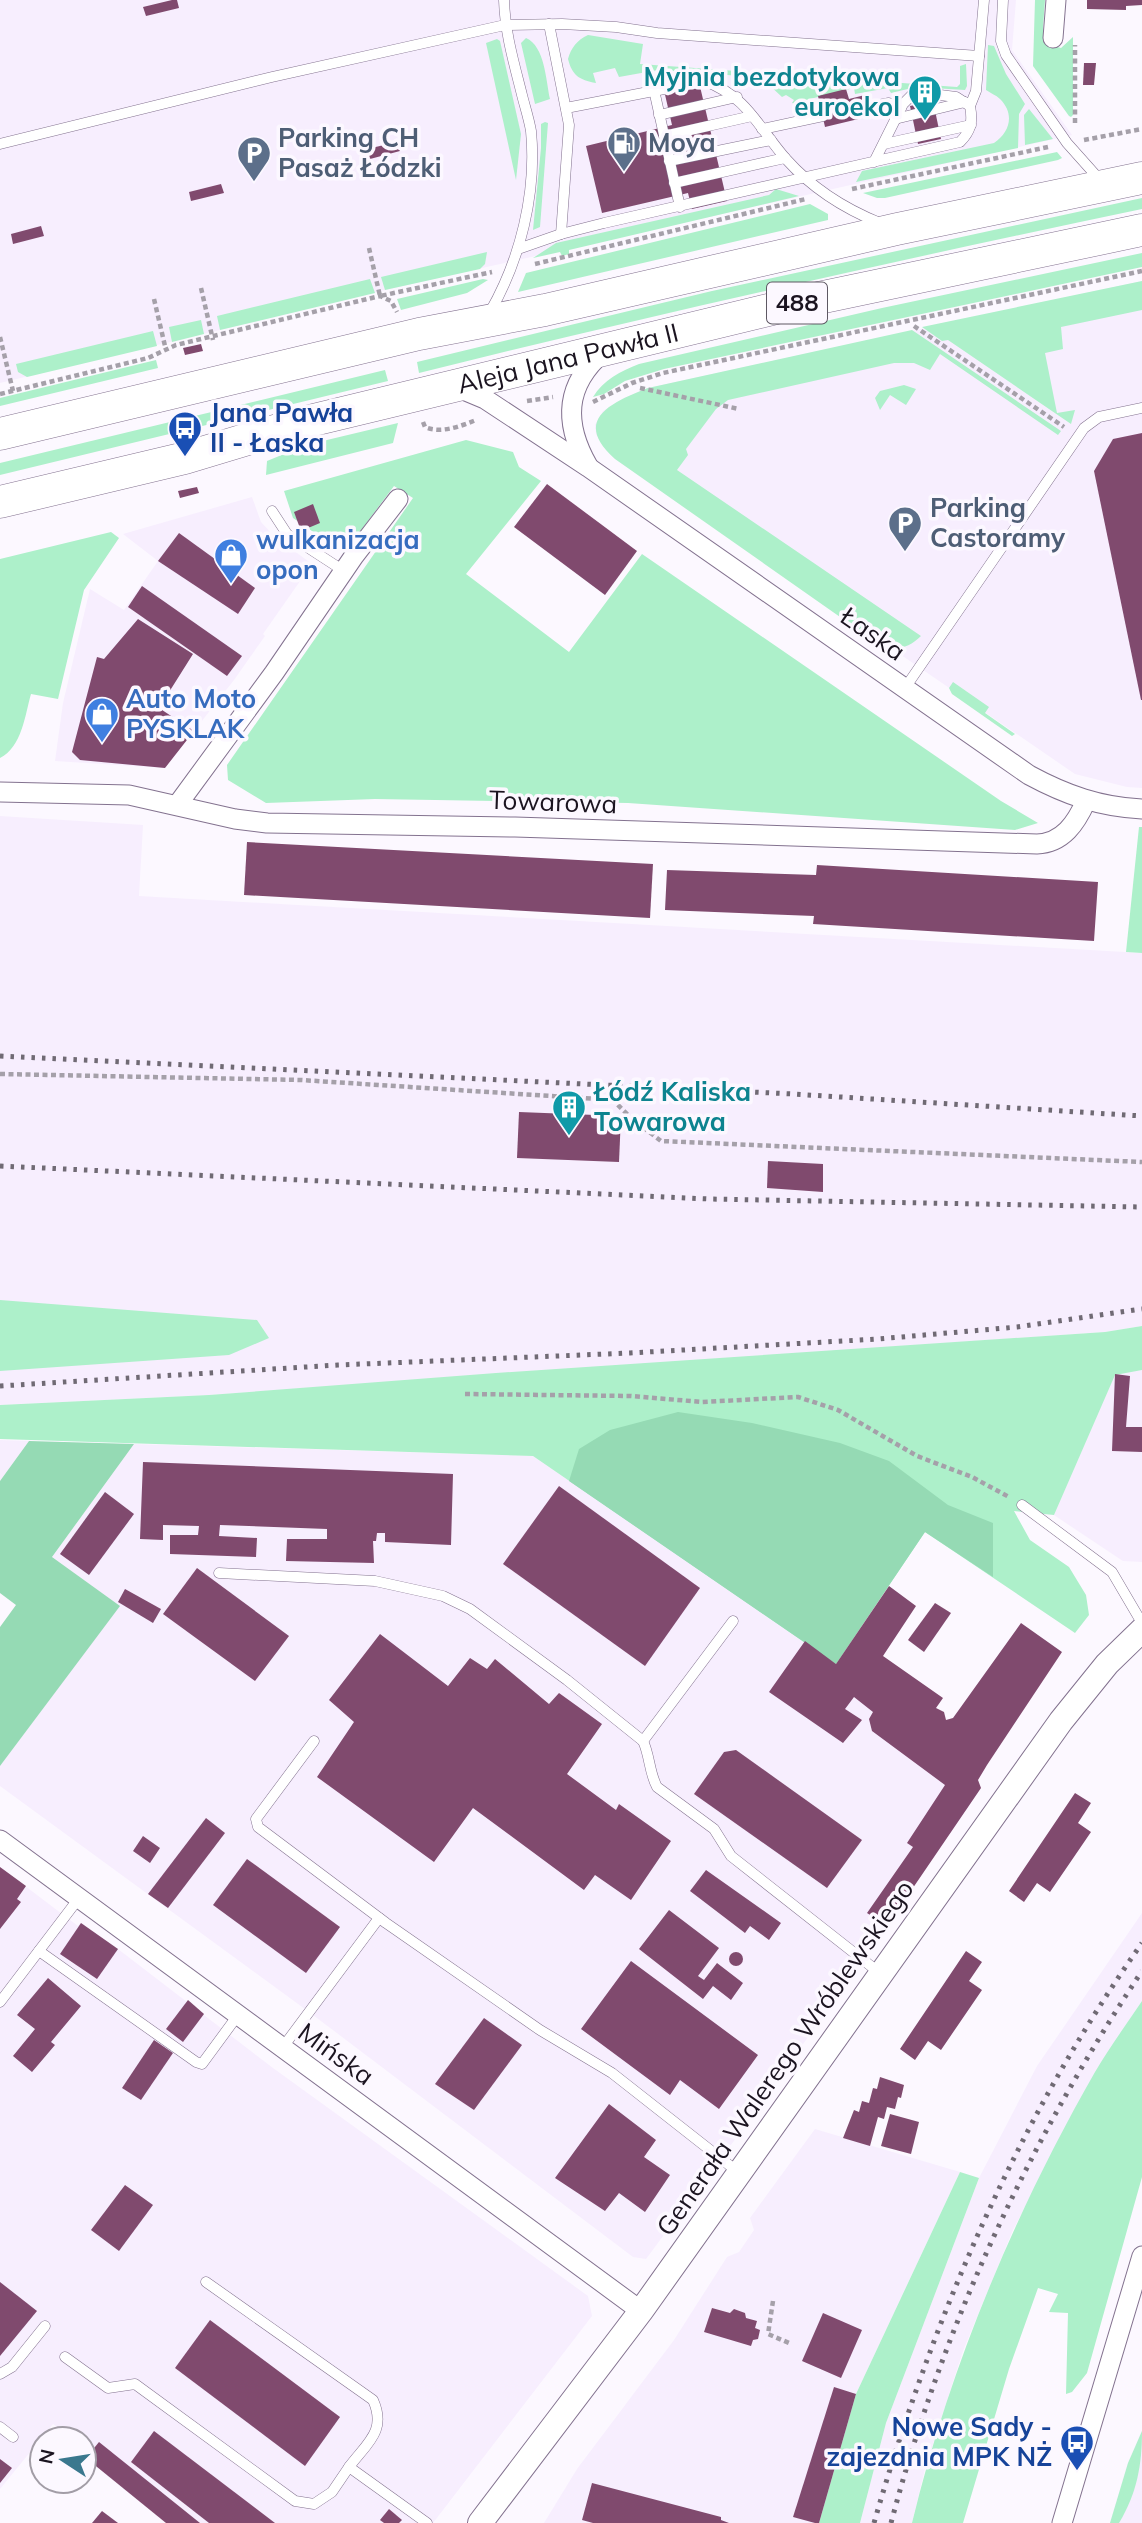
<svg xmlns="http://www.w3.org/2000/svg" width="1142" height="2523" viewBox="0 0 1142 2523" font-family="Mulish,sans-serif">
<style>
.built{fill:#f7eefe}
.green{fill:#adf0ca}
.forest{fill:#95dab4}
.building{fill:#804a6e}
.lines{fill:none;stroke-linecap:round;stroke-linejoin:round}
.service-casing{stroke:#83728f;stroke-width:11}
.minor-casing{stroke:#83728f;stroke-width:21}
.tertiary-casing{stroke:#83728f;stroke-width:26}
.primary-casing{stroke:#83728f;stroke-width:33}
.path{stroke:#a5a0a9;stroke-width:4.5;stroke-dasharray:5 3.5;stroke-linecap:butt}
.service{stroke:#fff;stroke-width:10}
.minor{stroke:#fff;stroke-width:19}
.tertiary{stroke:#fff;stroke-width:24}
.primary{stroke:#fff;stroke-width:32}
.rail{stroke:#706a74;stroke-width:5;stroke-dasharray:3.5 7;stroke-linecap:butt}
.labels{text-anchor:middle;stroke-width:7;stroke-linejoin:round;paint-order:stroke}
.shield{fill:#fcf8ff;stroke:#5e5863;stroke-width:2}
.shield-label{font-size:24px;font-weight:bold;fill:#1b1420}
.culture-label{font-size:26px;font-weight:bold;fill:#0d838f;stroke:#fcf8ff;text-anchor:end}
.service-label{font-size:26px;font-weight:bold;fill:#4e5e75;stroke:#fcf8ff;text-anchor:start}
.street-label{font-size:26px;fill:#1b1420;stroke:#fcf8ff}
.transit-label{font-size:26px;font-weight:bold;fill:#164399;stroke:#fcf8ff;text-anchor:start}
.shop-label{font-size:26px;font-weight:bold;fill:#366cbe;stroke:#fcf8ff;text-anchor:start}
</style>
<rect width="100%" height="100%" fill="#fcf8ff"/>
<g class="built">
<path d="M0,0h1016l-4,50 60,85 -687,155 -385,93z"/>
<path d="M1142,281v507l-15,-1 -52,-13 -460,-315 -9,-9 -10,-16 -1,-9 8,-14 21,-13 24,-10z"/>
<path d="M252,497l9,25 13,14 38,28 -49,70 2,2 -31,44 -69,88 -110,-7 8,-58 27,-114 34,21 34,-49 -35,-27z"/>
<path d="M0,816l143,9 -4,71 1003,57v373l-37,6 -896,63 -209,10z"/>
<path d="M1142,1370v192l-19,-1 -69,-46 61,-141z"/>
<path d="M0,1440l29,1 -29,40z"/>
<path d="M134,1444l399,12 454,309 -9,15 3,8 -94,138 -145,204 -96,129 -13,-2 -324,-245 -309,-226v-20l119,-160 -67,-49z"/>
<path d="M0,1867l78,59 3,-3 37,26 155,119 315,228 4,20 -159,207h-233l-101,-80 -9,9 -6,-5v-8h-11l-20,-15 -53,65z"/>
<path d="M1142,1913v88l-46,70 -83,159 -50,121 -38,118 -13,54h-52l26,-100 93,-245 58,-112z"/>
<path d="M815,2129l145,43 -104,222 -37,129h-275l33,-54 97,-129 53,-83 12,-5 15,-22 -4,-12z"/>
<path d="M1142,2431v92h-32l18,-60z"/>
</g>
<g class="green">
<path d="M1035,0h10l-2,28 5,16 13,4 12,-11v78l-2,2 -2,-1 -36,-50z"/>
<path d="M588,35l55,9 -3,20 317,23 3,-3v-18l6,-2 1,22 -2,4 -49,-3 -25,6 -3,-5 -33,6 -1,-6 -44,11 2,9 -20,-5 2,-3 -8,-5 -4,2 -14,-13 -13,-7 -97,-7 -39,7 -4,-9 -22,5 3,10c-17,-3 -24,-8 -28,-24 3,-11 9,-19 20,-24z"/>
<path d="M526,38c19,8 20,43 24,61l-15,5 -14,-61z"/>
<path d="M497,39l3,2 21,93 -5,46 -30,-137z"/>
<path d="M988,45l6,1 12,28 19,30 -6,10 -1,34 -162,34 6,-11 132,-28c16,-11 21,-29 6,-44 -4,-4 -10,-6 -14,-9z"/>
<path d="M1029,109l24,30 -28,6 -1,-30z"/>
<path d="M545,122l3,1 -8,104 -7,3 8,-82v-24z"/>
<path d="M1057,152l5,6 -4,2 -173,38h-8l-14,-5z"/>
<path d="M776,189l23,7 -230,54v4l-7,2 -2,-4 -27,6 23,-15 213,-48z"/>
<path d="M1142,198v11c-242,51 -483,104 -723,164l-2,-11 295,-71z"/>
<path d="M810,204l18,10v6l-310,72 8,-19z"/>
<path d="M487,252l-2,12 -5,5 -95,21 -4,-13z"/>
<path d="M1142,253v14l-478,102 -39,12 -21,13 -11,3c10,-17 28,-26 46,-33l243,-56z"/>
<path d="M370,279l5,14 -155,37 -3,-14z"/>
<path d="M483,279l5,1 -21,13 -66,17 -4,-11z"/>
<path d="M1142,281v29l-81,17 2,22 -18,4 12,60 18,-3 -4,14 -123,-84 -6,1 -20,-14z"/>
<path d="M201,320l3,14 -32,8 -3,-15z"/>
<path d="M912,330l149,101 -3,4 -118,-81 -10,16 -16,-7h-20l-166,37 -12,9 -30,40 2,6 -11,15 244,166c-12,12 -26,16 -41,9l-265,-186c-44,-39 -3,-57 33,-71z"/>
<path d="M153,331l4,15 -130,31 -9,-5 -2,-8z"/>
<path d="M156,360l2,8 -158,38v-8z"/>
<path d="M385,370l3,11 -388,94v-12z"/>
<path d="M904,385l12,4 -10,16 -16,-10 -10,15 -5,-12 5,-7z"/>
<path d="M398,423l-5,20 -127,32 1,-14 39,-16z"/>
<path d="M466,440l47,12 6,15 22,14 -75,93 103,78 73,-98 359,247 37,22 -23,7 -387,-27 -253,-4 -109,4 -38,-23 -1,-15 186,-267 -19,-12 -50,67 -51,-35 -9,-27z"/>
<path d="M111,532l8,6 -35,52 -26,109 -27,-5c-6,21 -9,53 -31,64v-199z"/>
<path d="M953,682l36,25 -4,6 30,21 -3,2 -60,-42 -3,-6z"/>
<path d="M1139,827h3v126l-16,-1z"/>
<path d="M0,1300l257,20 12,18 -40,17 -229,16z"/>
<path d="M1142,1326v44l-27,5 -61,140 -40,-4 16,29 39,27 17,28 3,20 -14,18 -150,-101 -89,132 -303,-208 -533,-17v-34l209,-10 287,-22 609,-41z"/>
<path d="M1142,2001v176l-55,196 -15,19 -6,2 2,-81 -19,-1 9,-18 -20,-6 -29,81 -46,154h-51c38,-157 103,-311 183,-451 14,-24 31,-47 47,-71z"/>
<path d="M960,2172l19,6 -93,245 -26,100h-41l37,-129z"/>
<path d="M1142,2431c0,34 -5,62 -23,92h-9l18,-60z"/>
</g>
<g class="forest">
<path d="M678,1412l74,11 88,20 49,18 59,44 45,18v54l-68,-45 -89,132 -267,-183 10,-32 31,-19z"/>
<path d="M29,1441l105,3 -82,113 68,49 -120,160v-139l16,-22 -16,-12v-112z"/>
</g>
<g class="building">
<path d="M172,0h5l2,8 -33,8 -3,-9z"/>
<path d="M1087,0h55v5l-16,1v4l-39,-1z"/>
<path d="M1084,63h12l-2,22h-11z"/>
<path d="M698,78l29,123 -35,8 -4,-16 -86,20 -16,-67 86,-21 -9,-39z"/>
<path d="M846,89l3,10 16,-4 6,21 -46,11 -7,-31z"/>
<path d="M933,101l8,38 -23,5 -8,-38z"/>
<path d="M397,142l3,9 -30,8 -3,-10z"/>
<path d="M221,184l3,9 -33,8 -2,-9z"/>
<path d="M41,226l3,10 -31,8 -2,-10z"/>
<path d="M201,344l2,7 -18,4 -2,-7z"/>
<path d="M1142,433v267h-1l-47,-229 19,-32z"/>
<path d="M547,484l90,67 -32,44 -91,-68z"/>
<path d="M197,487l2,6 -19,5 -2,-7z"/>
<path d="M313,504l7,19 -19,8 -7,-19z"/>
<path d="M179,533l76,55 -17,26 -80,-53z"/>
<path d="M142,586l100,70 -15,20 -99,-69z"/>
<path d="M138,619l55,35 -34,54 35,23 -29,37 -85,-8 -8,-8 25,-95 7,2z"/>
<path d="M247,842l406,22 -3,54 -406,-23z"/>
<path d="M817,865l281,17 -4,59 -281,-17 1,-8 -149,-6 2,-40 149,5z"/>
<path d="M519,1112l102,4 -2,46 -102,-4z"/>
<path d="M768,1161l55,3v28l-56,-4z"/>
<path d="M1115,1374l15,2 -4,51h16v25l-30,-1z"/>
<path d="M143,1462l310,12 -2,71 -66,-3v-9h-8l-1,8h-3l1,22 -88,-2 1,-22h40v-10l-107,-4 -1,11 38,2 -1,19 -86,-3v-19h28l1,-9 -36,-1v15l-23,-1z"/>
<path d="M559,1486l141,102 -55,78 -142,-102z"/>
<path d="M105,1492l29,22 -45,61 -29,-21z"/>
<path d="M197,1568l92,68 -34,45 -92,-67z"/>
<path d="M889,1586l27,20 -33,50 60,42 -7,10 8,4 2,8 7,-2 68,-95 41,29 -75,113 -9,15 3,8 -94,138 -20,-13 46,-66 -6,-4 38,-58 -73,-54 -3,-12 4,-7 -19,-15 -9,12 17,11 -19,23 -74,-51 36,-51 31,23z"/>
<path d="M125,1589l36,20 -8,14 -35,-21z"/>
<path d="M935,1603l16,10 -27,39 -16,-12z"/>
<path d="M380,1634l68,52 22,-28 17,11 8,-10 54,45 10,-11 43,31 -35,50 49,36 3,-6 52,37 -40,59 -36,-25 -11,15 -111,-82 -39,54 -117,-85 37,-55 -25,-22z"/>
<path d="M736,1750l126,90 -35,48 -133,-94 30,-42z"/>
<path d="M1075,1793l16,10 -13,20 13,9 -41,60 -13,-9 -13,19 -15,-11z"/>
<path d="M206,1818l19,15 -57,75 -20,-14z"/>
<path d="M143,1836l17,12 -10,15 -17,-12z"/>
<path d="M247,1859l93,68 -34,46 -93,-68z"/>
<path d="M0,1867l26,19 -9,13 4,3 -21,27z"/>
<path d="M706,1870l75,53 -12,17 -19,-14 -5,7 -55,-42z"/>
<path d="M669,1910l50,38 -21,28 6,4 13,-17 26,20 -12,17 -18,-14 -10,13 -64,-50z"/>
<path d="M81,1923l37,26 -21,30 -37,-25z"/>
<path d="M966,1951l16,11 -13,19 13,9 -41,60 -13,-9 -13,19 -15,-11z"/>
<circle cx="736" cy="1959" r="7"/>
<path d="M631,1961l127,94 -39,54 -39,-29 -10,15 -89,-66z"/>
<path d="M48,1978l33,28 -30,36 4,3 -23,27 -19,-16 22,-27 -18,-14z"/>
<path d="M188,2000l16,14 -21,28 -17,-13z"/>
<path d="M484,2018l38,27 -48,65 -39,-26z"/>
<path d="M154,2040l19,13 -32,47 -19,-12z"/>
<path d="M880,2077l24,8 -3,13 -3,-1 -3,12 -8,-2 -3,12 -6,-2 -8,29 -27,-8 11,-28 5,2 3,-11 7,2 4,-15 4,1z"/>
<path d="M609,2104l47,36 -12,17 26,18 -25,37 -26,-19 -14,18 -50,-33z"/>
<path d="M890,2114l29,8 -8,32 -30,-8z"/>
<path d="M125,2185l28,20 -34,46 -28,-21z"/>
<path d="M0,2282l37,29 -37,45z"/>
<path d="M712,2308l18,5 4,-4 11,4 1,5 11,3 -2,7 5,2 -2,9 -5,1 -2,6 -47,-14z"/>
<path d="M823,2313l39,17 -21,48 -39,-17z"/>
<path d="M210,2320l130,97 -35,49 -130,-98z"/>
<path d="M834,2387l22,7 -37,129h-4l-22,-6z"/>
<path d="M154,2431l121,92h-66l-78,-61z"/>
<path d="M99,2442l101,81h-34l-80,-65z"/>
<path d="M0,2459l12,9 -12,15z"/>
<path d="M592,2483l129,34v3l8,3h-136l-11,-3z"/>
<path d="M389,2509l13,11 -3,3h-15l-4,-3z"/>
<path d="M102,2511l16,12h-26z"/>
</g>
<g class="lines">
<g class="service-casing">
<g id="service">
<path d="M1003,0l-2,41 5,14 61,88 33,37"/>
<path d="M549,24l20,101 -8,109"/>
<path d="M654,90l26,117"/>
<path d="M970,106l6,-15 8,-91"/>
<path d="M869,107l20,-4 12,5"/>
<path d="M566,108l139,-27c44,17 52,45 81,78 25,28 59,50 94,64"/>
<path d="M659,115l78,-18"/>
<path d="M895,119l70,-17"/>
<path d="M762,129l61,-13"/>
<path d="M664,136l88,-20"/>
<path d="M0,144l272,-67 233,-52 57,-1 54,3 41,6 322,23"/>
<path d="M884,144l87,-19"/>
<path d="M669,161l102,-21"/>
<path d="M674,183l111,-25"/>
<path d="M518,249l43,-15 43,-11 356,-81c11,-11 13,-20 10,-36l-14,-9 -32,-4 -12,2 -9,9 -29,58"/>
<path d="M490,312c30,-52 47,-119 41,-181 -2,-12 -6,-24 -9,-36 -8,-32 -17,-62 -18,-95"/>
<path d="M272,511l15,23 57,37"/>
<path d="M905,688l179,-260 15,-11 43,-9"/>
<path d="M1022,1505l90,67 30,51"/>
<path d="M219,1573l156,8 68,15 27,13 97,71 76,61c7,15 6,31 14,46l57,42 17,27 150,118"/>
<path d="M314,1741l-58,78 2,8 128,96 154,107 72,43 126,99"/>
<path d="M643,1741l90,-120"/>
<path d="M39,1951l157,111 6,2 36,-49"/>
<path d="M0,2002l79,-104"/>
<path d="M283,2047l96,-129"/>
<path d="M206,2282l167,118c14,31 -6,43 -24,67l78,56"/>
<path d="M65,2357l43,31 27,-4 160,117 19,3 18,-12 17,-25"/>
<path d="M0,2374l12,-7 33,-41"/>
<path d="M0,2427l13,10"/>
</g>
</g>
<g class="minor-casing">
<g id="minor">
<path d="M1053,38l3,-38"/>
<path d="M454,386l31,13 103,68 441,308c37,20 71,32 113,34"/>
<path d="M588,466c-24,-42 -24,-80 15,-114"/>
<path d="M0,792l129,3 106,24 32,4 248,4 522,17c26,-1 39,-21 49,-43"/>
<path d="M178,804l96,-131 80,-117 44,-57"/>
<path d="M0,1840l641,471"/>
<path d="M1062,2523l80,-267"/>
</g>
</g>
<g class="tertiary-casing">
<path id="tertiary" d="M480,2523l161,-212 420,-590 46,-57 35,-34"/>
</g>
<g class="primary-casing">
<g id="primary">
<path d="M0,434l419,-100 126,-24 352,-81 245,-51"/>
<path id="s1" d="M0,502l185,-44 116,-35 513,-124 328,-69"/>
</g>
</g>
<g class="path">
<path d="M1075,123v-78"/>
<path d="M1084,140l58,-11"/>
<path d="M852,189l196,-42"/>
<path d="M369,248l11,48 112,-24"/>
<path d="M535,264l271,-65"/>
<path d="M201,288l12,52"/>
<path d="M154,299l11,47"/>
<path d="M914,326l150,101"/>
<path d="M0,337l13,54"/>
<path d="M640,388l99,21"/>
<path d="M0,394l148,-36 28,-13 204,-49 11,5 6,11"/>
<path d="M527,401l26,-4"/>
<path d="M593,402l39,-19 31,-10 479,-102"/>
<path d="M423,422l2,5c16,7 36,-1 51,-7"/>
<path d="M0,1074l301,6 312,20 18,18 30,23 481,21"/>
<path d="M465,1394l166,2 71,6 96,-5 40,13 79,46 55,21 37,20"/>
<path d="M773,2301l-5,33 21,9"/>
</g>
<use href="#service" class="service"/>
<use href="#minor" class="minor"/>
<use href="#tertiary" class="tertiary"/>
<use href="#primary" class="primary"/>
<g class="rail">
<path d="M0,1056l793,38 349,22"/>
<path d="M0,1166l709,33 433,8"/>
<path d="M0,1386l338,-21 292,-12 248,-14 139,-12 125,-18"/>
<path d="M874,2523c59,-206 144,-404 268,-580"/>
<path d="M891,2523c52,-197 138,-382 251,-552"/>
</g>
</g>
<defs>
<g id="building-pin" transform="scale(1.75)"><path d="M0 17L-7.5 6A9.5 9.5 0 1 1 7.5 6Z" fill="#0f9aa8" stroke="#fcf8ff"/><path d="M-4-6H4V6H1V3H-1V6H-4ZM-2.5-4.3h1.7v1.8h-1.7ZM.8-4.3h1.7v1.8H.8ZM-2.5-1h1.7V.8h-1.7ZM.8-1h1.7V.8H.8Z" fill="#fff"/></g>
<g id="fuel-pin" transform="scale(1.75)"><path d="M0 17L-7.5 6A9.5 9.5 0 1 1 7.5 6Z" fill="#5c6f8a" stroke="#fcf8ff"/><path d="M-5.5-6h7V0h2V4h1.3V-2.5L3-4.5l.8-.8L6-3V5H2.5V1h-1V6h-7ZM-4.2-4.7v3.2H.2V-4.7Z" fill="#fff"/></g>
<g id="parking-pin" transform="scale(1.75)"><path d="M0 17L-7.5 6A9.5 9.5 0 1 1 7.5 6Z" fill="#5c6f8a" stroke="#fcf8ff"/><path d="M-3.5-5.5H1a3.5 3.5 0 0 1 0 7H-1V5.5H-3.5ZM-1-3.4V-.6H.8a1.4 1.4 0 0 0 0-2.8Z" fill="#fff"/></g>
<g id="bus-pin" transform="scale(1.75)"><path d="M0 17L-7.5 6A9.5 9.5 0 1 1 7.5 6Z" fill="#1a4fb4" stroke="#fcf8ff"/><path d="M-5-6H5V4H4V6H2V4H-2V6H-4V4H-5ZM-3.5-4V0h7V-4ZM-3.5 1.2v1.5H-2V1.2ZM2 1.2v1.5H3.5V1.2Z" fill="#fff"/></g>
<g id="shop-pin" transform="scale(1.75)"><path d="M0 17L-7.5 6A9.5 9.5 0 1 1 7.5 6Z" fill="#3f7fe0" stroke="#fcf8ff"/><path d="M-5-2.5h2.3a2.7 3.5 0 0 1 5.4 0H5L5.5 6h-11ZM-1.5-2.5h3a1.5 2.3 0 0 0-3 0Z" fill="#fff"/></g>
</defs>
<g fill-rule="evenodd">
<use href="#building-pin" x="925" y="92"/>
<use href="#fuel-pin" x="624" y="143"/>
<use href="#parking-pin" x="254" y="153"/>
<use href="#bus-pin" x="185" y="428"/>
<use href="#parking-pin" x="905" y="523"/>
<use href="#shop-pin" x="231" y="555"/>
<use href="#shop-pin" x="102" y="714"/>
<use href="#building-pin" x="569" y="1107"/>
<use href="#bus-pin" x="1077" y="2442"/>
</g>
<g class="labels">
<rect class="shield" x="767" y="282.5" width="60" height="41" rx="5"/>
<g class="shield-label">
<text x="797" y="311">488</text>
</g>
<g class="culture-label">
<text x="900" y="86">Myjnia bezdotykowa<tspan x="900" dy="30">euroekol</tspan></text>
<text x="594" y="1101" text-anchor="start">Łódź Kaliska<tspan x="594" dy="30">Towarowa</tspan></text>
</g>
<g class="service-label">
<text x="278" y="147">Parking CH<tspan x="278" dy="30">Pasaż Łódzki</tspan></text>
<text x="648" y="152">Moya</text>
<text x="930" y="517">Parking<tspan x="930" dy="30">Castoramy</tspan></text>
</g>
<g class="street-label">
<text dy="9" stroke="none"><textPath href="#s1" startOffset="586">Aleja Jana Pawła II</textPath></text>
<text transform="translate(873 634) rotate(35)" y="9">Łaska</text>
<text transform="translate(553 802) rotate(2)" y="9">Towarowa</text>
<text transform="translate(336 2054) rotate(36)" y="9">Mińska</text>
<text transform="translate(785 2058) rotate(-55)" y="9">Generała Walerego Wróblewskiego</text>
</g>
<g class="transit-label">
<text x="210" y="422">Jana Pawła<tspan x="210" dy="30">II - Łaska</tspan></text>
<text x="1052" y="2436" text-anchor="end">Nowe Sady -<tspan x="1052" dy="30">zajezdnia MPK NŻ</tspan></text>
</g>
<g class="shop-label">
<text x="256" y="549">wulkanizacja<tspan x="256" dy="30">opon</tspan></text>
<text x="126" y="708">Auto Moto<tspan x="126" dy="30">PYSKLAK</tspan></text>
</g>
</g>
<g transform="translate(63 2460) rotate(282)"><circle r="33" fill="#fcf8ff" stroke="#a29da6" stroke-width="2"/>
<path d="M0-5L12 26L0 18L-12 26Z" fill="#3a788e"/>
<text y="-10" font-size="19" font-weight="bold" text-anchor="middle" fill="#1b1420">N</text>
</g>
</svg>
